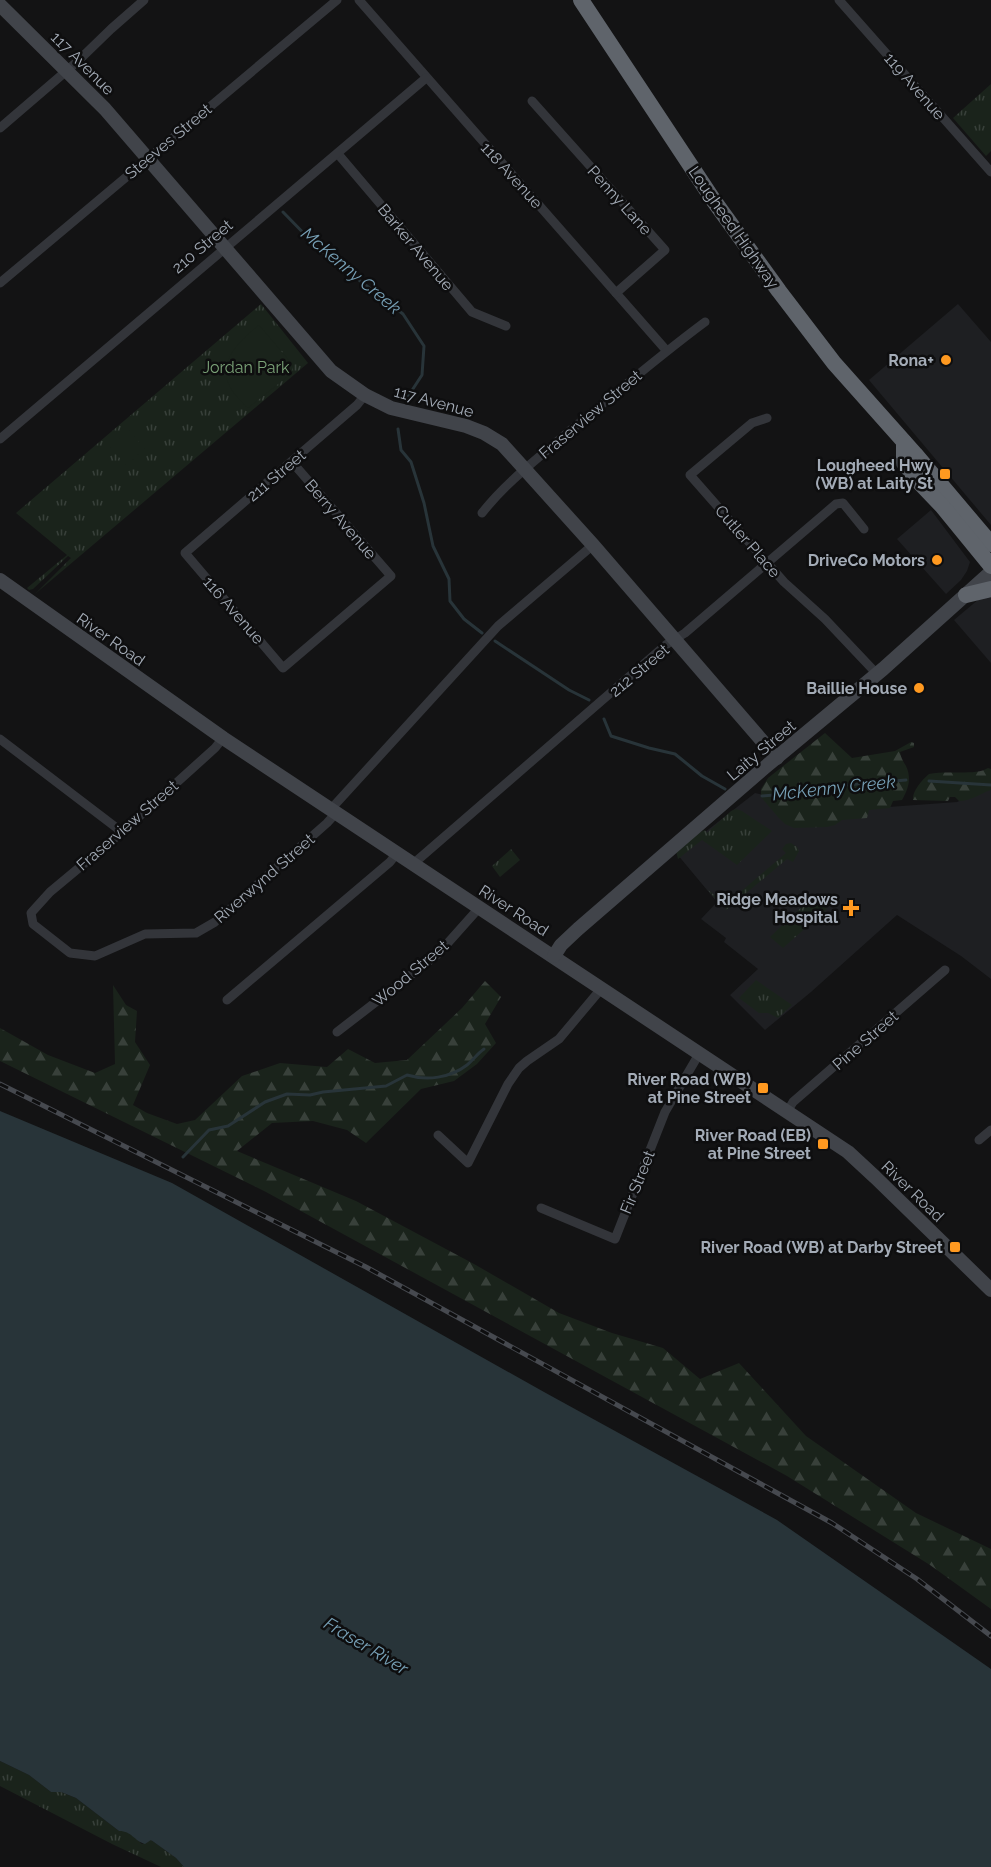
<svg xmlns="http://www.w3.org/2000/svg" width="991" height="1867" viewBox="0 0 991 1867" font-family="Raleway,sans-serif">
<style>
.built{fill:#1e1f22}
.grass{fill:url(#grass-tufts)}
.forest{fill:url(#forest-firs)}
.pitch{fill:#1a231b}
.water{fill:#283439}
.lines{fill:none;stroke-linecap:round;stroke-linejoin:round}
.stream{stroke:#283439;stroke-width:3}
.street{stroke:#33353a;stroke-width:9}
.secondary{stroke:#41444a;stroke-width:14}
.highway{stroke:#5f646b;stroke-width:16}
.rail-casing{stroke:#46494f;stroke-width:5}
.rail{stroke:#0e0e0f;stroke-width:3;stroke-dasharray:9;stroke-linecap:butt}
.poi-dot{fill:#ff9920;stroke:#0e0e0f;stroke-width:2}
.labels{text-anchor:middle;stroke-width:5;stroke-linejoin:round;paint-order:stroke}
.street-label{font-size:16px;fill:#a3abb6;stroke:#0e0e0f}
.poi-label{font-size:16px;font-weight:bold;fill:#a3abb6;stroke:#0e0e0f;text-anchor:end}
.park-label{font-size:16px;fill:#7ba378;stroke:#0e0e0f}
.water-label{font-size:18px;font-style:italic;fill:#769fb5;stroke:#0e0e0f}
</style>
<defs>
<pattern id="grass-tufts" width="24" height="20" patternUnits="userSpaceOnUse" patternTransform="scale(1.5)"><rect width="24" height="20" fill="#1a231b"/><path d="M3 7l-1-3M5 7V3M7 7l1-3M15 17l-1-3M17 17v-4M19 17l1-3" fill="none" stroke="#38403a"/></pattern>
<pattern id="forest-firs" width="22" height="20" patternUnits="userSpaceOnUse" patternTransform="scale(1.5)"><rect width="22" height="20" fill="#1a231b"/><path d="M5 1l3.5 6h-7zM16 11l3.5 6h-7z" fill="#38403a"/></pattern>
</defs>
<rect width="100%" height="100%" fill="#131314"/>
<g class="built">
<path d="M958,304l33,38v183l-122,-145z"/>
<path d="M931,510l39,52 -3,9 -6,9 -15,14 -49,-55z"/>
<path d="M991,596v67l-37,-43 25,-21z"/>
<path d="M987,789h4v190l-30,-23 -64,-41 -86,77 -46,38 -35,-35 28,-26 -34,-27 2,-4 -25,-19 16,-17 -40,-48 78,-61 78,18 124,-9z"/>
</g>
<g class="grass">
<path d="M991,84v67l-5,5 -33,-38z"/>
<path d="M261,304l47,59 -273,231 36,-36 -3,-2 -35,33 -4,1 -2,-2 40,-33 -51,-42z"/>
<path d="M736,809l6,2 30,20 -35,34 -35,-25 -24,19 -2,-8 20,-17 9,-4 2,3 24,-22z"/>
<path d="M791,843l6,4 2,4 -6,11 -6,-3 -61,51 -2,-6 -6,-2 -11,-13 12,10 6,-5 6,6 55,-47 -4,-4 4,-5z"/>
<path d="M511,849l9,11 -20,17 -8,-11z"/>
<path d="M811,898l16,11 -44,39 -13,-11z"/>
<path d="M756,980l36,25 -14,13 -10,-5h-9l-20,-15z"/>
<path d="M0,1761l29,14 22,17h10l15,6 43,33h8l15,13 9,-4 25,18 8,9h-23l-49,-23 -112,-58z"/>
</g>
<g class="forest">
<path d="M825,733l27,25 43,-7 16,-9 3,1v4l-14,5c1,6 3,9 6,14 6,13 2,23 -4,34l-9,1 -3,7 -21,2 -2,8 -25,2 -7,5 -8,2 -33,1 -9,-4 -7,-7 -17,-20v-8l7,-11z"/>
<path d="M988,768l3,1v21c-12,4 -19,11 -32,11l-4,-4h-5l-2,4 -35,-1c-1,-9 9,-20 16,-26 18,-4 47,2 59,-6z"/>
<path d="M485,981l16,16 -16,27 11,19 -19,21 -23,17 -33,8 -55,54 -19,-13 -34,-9 -41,2 -35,28 119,50 118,63 85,49 53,20 51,15 37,31 39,-16 67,73 110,77 75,36v60l-61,-44 -143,-89 -521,-284 -266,-131v-33l48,27 47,18 20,-9 -2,-79 13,20 11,6 -2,31 15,23 -17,40 14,8 30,11 18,-4 47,-44 38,-13 47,4 21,-18 27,14 32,-3 55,-52z"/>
</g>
<g class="pitch">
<path d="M259,325l34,40 -1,8 -44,35c-6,-6 -14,-13 -18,-21 -14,-26 11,-47 29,-62z"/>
<path d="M129,430l16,19 -19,16 -16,-18z"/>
</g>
<path class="water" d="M0,1111l172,72 372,209 233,128 214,149v198h-807l-8,-9 -25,-18 -6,4c-11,-3 -13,-13 -26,-13l-43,-33 -15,-6h-10l-22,-17 -29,-14z"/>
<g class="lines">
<g class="stream">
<path d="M283,212l36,37 84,65 21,32 -2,29 -15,23"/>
<path d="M398,429l3,21 10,12 13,41 9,43 16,33 1,22 14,18 18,14"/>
<path d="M495,641l74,49 20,10"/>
<path d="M604,719l7,17 38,12 26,6 27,22 23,13"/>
<path d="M929,781l62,4"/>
<path d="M762,796l24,-2 23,-6 97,-8"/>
<path d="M183,1157l26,-27 19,-4 37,-24 22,-8 23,1 13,-3 63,-6 21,-11c20,6 43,3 60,-10 6,-5 10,-11 17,-16"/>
</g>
<g class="street">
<path d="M359,0l307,350"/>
<path d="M839,0l152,172"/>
<path d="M532,101l133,149 -49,43"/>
<path d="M0,128l78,-67 33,-32 33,-29"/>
<path d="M338,154l134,158 34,14"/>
<path d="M0,283l337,-283"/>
<path d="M767,418l-15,5 -62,52 94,107 41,37 52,55"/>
<path d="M0,439l426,-361"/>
<path d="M292,462l99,114 -108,92 -98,-115 172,-148 8,-10"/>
<path d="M482,513c25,-32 59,-57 90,-84 44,-36 87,-73 133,-107"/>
<path d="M223,738l-8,10 -93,84 -72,60 -19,21 2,11 37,29 25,3 50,-22 51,-1 19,-11 112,-99 9,-10"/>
<path d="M0,739l122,93"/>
<path d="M331,809l167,-183 95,-81"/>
<path d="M413,864l254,-220 18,-11 151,-129 7,-1 21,26"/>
<path d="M227,1000l163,-138 7,-9"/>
<path d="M337,1032l101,-78 41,-46"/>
<path d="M787,1112l6,-10 152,-132"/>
<path d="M438,1135l30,28 40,-79 11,-16 8,-7 32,-22 42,-50"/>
<path d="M979,1140l12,-10"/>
<path d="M541,1208l74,31 50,-127 34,-58"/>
</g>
<g class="secondary">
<path d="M0,5l105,104 226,262 34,24 26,13 75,18 18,7 18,11 91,101 184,213"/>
<path d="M0,580l223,158 625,414 27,25 116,113"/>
<path d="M554,956l7,-11 17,-16 186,-161 119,-99 108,-97"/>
</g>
<g class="highway">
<path d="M581,0l133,201 65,90 55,72 81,91 76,90"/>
<path d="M904,442v21l15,19 23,24 49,60"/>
<path d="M966,595l25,-6"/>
</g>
<g class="rail-casing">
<path id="rail" d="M0,1084l366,183 466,256 85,56 74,57"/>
</g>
<use href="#rail" class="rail"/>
</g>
<g class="poi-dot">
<circle cx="946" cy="360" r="6"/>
<rect x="939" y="468" width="12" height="12" rx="3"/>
<circle cx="937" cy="560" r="6"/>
<circle cx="919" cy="688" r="6"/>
<path d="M848 899h6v6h6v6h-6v6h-6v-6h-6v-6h6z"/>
<rect x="757" y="1082" width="12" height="12" rx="3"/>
<rect x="817" y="1138" width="12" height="12" rx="3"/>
<rect x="949" y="1241" width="12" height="12" rx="3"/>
</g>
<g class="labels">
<g class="street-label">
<text transform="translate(83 63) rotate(45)" y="6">117 Avenue</text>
<text transform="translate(915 86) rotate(49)" y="6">119 Avenue</text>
<text transform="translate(168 141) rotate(-40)" y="6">Steeves Street</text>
<text transform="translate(512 175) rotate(48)" y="6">118 Avenue</text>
<text transform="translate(620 200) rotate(48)" y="6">Penny Lane</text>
<text transform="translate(734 227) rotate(55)" y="6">Lougheed Highway</text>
<text transform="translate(202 246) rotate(-40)" y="6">210 Street</text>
<text transform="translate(416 247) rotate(50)" y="6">Barker Avenue</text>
<text transform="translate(434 401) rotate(15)" y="6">117 Avenue</text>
<text transform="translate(590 414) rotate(-40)" y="6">Fraserview Street</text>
<text transform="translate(276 475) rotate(-40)" y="6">211 Street</text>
<text transform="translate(341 519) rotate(49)" y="6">Berry Avenue</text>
<text transform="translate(748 541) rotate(49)" y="6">Cutler Place</text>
<text transform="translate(234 610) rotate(49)" y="6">116 Avenue</text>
<text transform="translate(111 639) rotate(35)" y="6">River Road</text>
<text transform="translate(639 670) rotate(-40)" y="6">212 Street</text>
<text transform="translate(761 750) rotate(-40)" y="6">Laity Street</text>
<text transform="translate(127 825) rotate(-41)" y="6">Fraserview Street</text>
<text transform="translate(264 878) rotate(-41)" y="6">Riverwynd Street</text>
<text transform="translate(514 910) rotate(33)" y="6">River Road</text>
<text transform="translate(410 973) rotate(-40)" y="6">Wood Street</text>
<text transform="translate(865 1040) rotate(-41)" y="6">Pine Street</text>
<text transform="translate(637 1182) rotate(-68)" y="6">Fir Street</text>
<text transform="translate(913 1191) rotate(44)" y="6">River Road</text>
</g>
<g class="poi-label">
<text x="934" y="366">Rona+</text>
<text x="933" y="471">Lougheed Hwy<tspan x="933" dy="18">(WB) at Laity St</tspan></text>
<text x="925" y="566">DriveCo Motors</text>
<text x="907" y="694">Baillie House</text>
<text x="838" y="905">Ridge Meadows<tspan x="838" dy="18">Hospital</tspan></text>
<text x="751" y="1085">River Road (WB)<tspan x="751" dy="18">at Pine Street</tspan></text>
<text x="811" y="1141">River Road (EB)<tspan x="811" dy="18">at Pine Street</tspan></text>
<text x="943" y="1253">River Road (WB) at Darby Street</text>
</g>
<g class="park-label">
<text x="246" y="373">Jordan Park</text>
</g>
<g class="water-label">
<text transform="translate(351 271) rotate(40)" y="6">McKenny Creek</text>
<text transform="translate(834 788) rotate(-6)" y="6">McKenny Creek</text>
<text transform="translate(366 1646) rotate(31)" y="6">Fraser River</text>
</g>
</g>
</svg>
